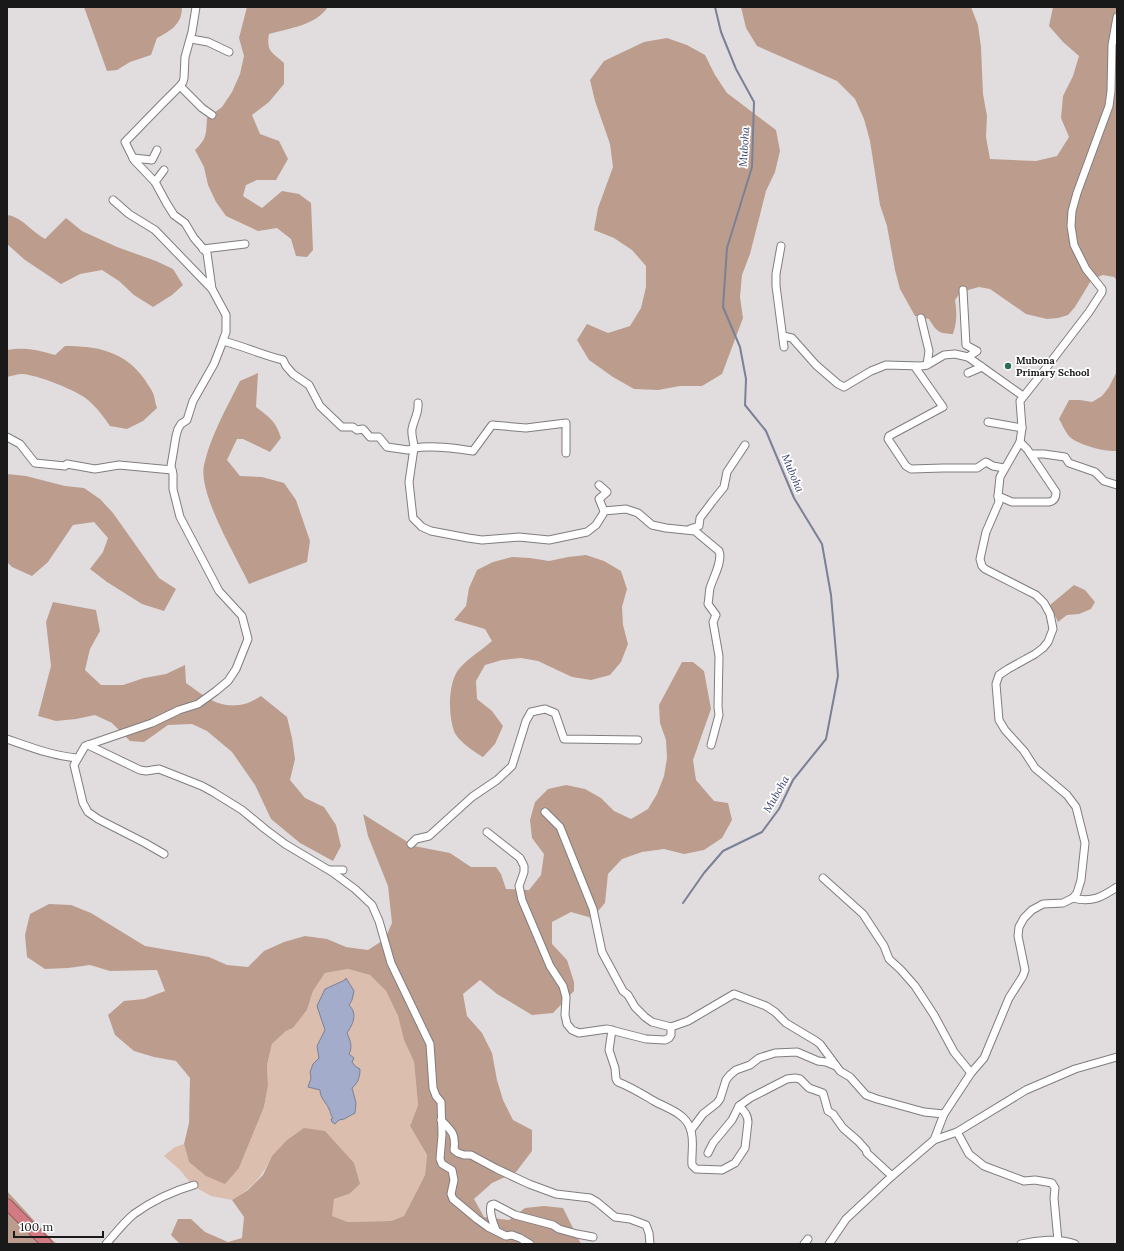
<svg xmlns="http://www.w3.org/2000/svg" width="1124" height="1251" viewBox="0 0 1124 1251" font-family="Lora,serif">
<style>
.green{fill:#dcbeaf}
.forest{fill:#bc9d8d}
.water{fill:#a3acca;stroke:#7a8095}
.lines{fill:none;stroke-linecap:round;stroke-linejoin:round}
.stream{stroke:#7a8095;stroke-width:2}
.minor-casing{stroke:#807d7f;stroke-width:9}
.highway-casing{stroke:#92595f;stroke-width:12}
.minor{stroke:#fff;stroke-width:7}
.highway{stroke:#d37b84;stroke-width:10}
.poi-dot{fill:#2e6c59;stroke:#fff;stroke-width:1.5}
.labels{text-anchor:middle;stroke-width:3.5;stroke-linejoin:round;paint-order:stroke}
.poi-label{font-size:10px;font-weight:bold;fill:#1a191a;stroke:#fff;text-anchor:start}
.water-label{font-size:11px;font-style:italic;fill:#39446f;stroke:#fff}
</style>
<rect width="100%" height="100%" fill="#e1dddf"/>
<path class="green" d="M348,969l22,6 16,16 12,25 6,24 10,22 4,43 -8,21 17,29 -2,20 -21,41 -13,5 -43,1 -17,-6 3,-17 15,-5 -77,-38c-11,22 -18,30 -40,44l-21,-4 -18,-10 -13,-16 -16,-14 11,-9 9,-3 5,18 50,6 25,-61 4,-21 -1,-21 5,-21 14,-13 7,-3 14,-18 6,-19 12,-18z"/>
<g class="forest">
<path d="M84,7h98c0,18 -12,24 -25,31l-6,17 -21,7 -13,8 -10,1z"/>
<path d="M247,7h81c-13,19 -39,21 -59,27 -3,18 3,18 15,29v21l-15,18 -17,13 8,19 19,7 9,18 -12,21h-19l-11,5 -3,11 19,12 20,-17 17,3 12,9 2,47 -6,7 -11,-1 -5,-17 -14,-11 -19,3 -32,-15 -10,-14 -8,-17 -4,-18 -9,-17c12,-11 11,-16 12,-32l15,-11 10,-15 8,-18 4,-18 -5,-18z"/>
<path d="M741,7h230l7,18 3,22 2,47 4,22 -1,21 4,22 46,2 21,-5 12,-19 -8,-19 2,-22 10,-20 6,-20 -16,-14 -14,-16 4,-19h64v273l-3,-3 -11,-2 -11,4 -17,28 -7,8 -10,3 -11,1 -21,-5 -36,-25 -11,-2 -18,5 -6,8c2,13 2,22 -2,34 -14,0 -17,-3 -24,-15l-14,-3 -15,-27 -5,-19 -8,-44 -7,-21 -10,-64 -6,-22 -9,-20 -18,-18 -80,-35 -11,-18z"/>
<path d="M667,38l20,7 18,10 10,20 12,18 49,37 4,21 -5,21 -9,19 -16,63 -8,21 -2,22 3,21 -21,56 -20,12h-22l-22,4 -24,-1 -21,-12 -24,-17 -12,-20 10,-16 21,9 22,-7 11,-18 5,-21v-21l-14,-16 -18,-12 -20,-8 4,-22 15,-41 -3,-23 -15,-43 -5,-21 14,-19 40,-19z"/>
<path d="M9,215c15,4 23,17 36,24l21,-21 16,13 35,16 39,14 17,8 10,16 -11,10 -19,12 -19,-12 -15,-14 -17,-11 -22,4 -19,10 -36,-24 -18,-16v-27z"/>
<path d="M65,346c32,0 60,5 80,34 2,4 6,8 8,13 2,5 2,10 4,15l-14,13 -16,8 -17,-3c-7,-10 -13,-18 -22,-26 -12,-10 -50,-25 -66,-26 -5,0 -10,2 -15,3v-27c18,-3 31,0 48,5z"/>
<path d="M1117,371v80c-12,1 -37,-6 -46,-13 -5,-4 -9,-14 -12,-19l10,-19h11l12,2 10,-6 7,-9z"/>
<path d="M258,373l-2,34c13,10 20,14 25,31l-11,14 -27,-13h-6l-10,21 13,16 22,1 22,6 12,17 14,41 -3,21 -58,22c-13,-28 -51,-90 -45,-119 6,-28 23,-58 36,-84z"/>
<path d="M7,474l19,2 39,10 19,2 16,11 13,14 46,65 17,11 -12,22 -22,-7 -35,-22 -17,-13 13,-17 5,-14 -14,-16 -21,3 -25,37 -16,14 -20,-9 -5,-5z"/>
<path d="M586,555l18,6 17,10 6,18 -5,18 1,18 5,19 -7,18 -11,13 -19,5 -19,-3 -34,-16 -17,-3 -19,2 -17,5 -9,16 1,18 15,12 11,15 -8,18 -12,13c-9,-5 -26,-17 -29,-26 -6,-17 -6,-49 5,-62 9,-11 23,-19 33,-28l-7,-12 -31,-9 12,-14 3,-18 8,-18 16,-8 19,-5 18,1 19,3 19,-4z"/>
<path d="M1074,585l11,5 10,12 -4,7 -12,5 -12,1 -9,7 -8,-17z"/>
<path d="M53,602l43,8 4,21 -10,18 -5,21 16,15h22l21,-7 22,-4 19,-9 1,18c18,13 34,27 58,21 6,-1 12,-5 17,-8l26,21 5,21 3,21 -5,21 15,18 19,9 12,18 5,21 -8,15 -33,-18 -29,-24 -16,-34 -23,-33 -25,-21 -15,-7 -24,1 -24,17 -14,-1 -18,-18 -17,-8 -19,4 -20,2 -18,-5 13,-50 -5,-44z"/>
<path d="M682,662h11l11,9 7,38 -18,51 3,20 18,21 14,2 4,17 -10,18 -18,12 -20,4 -20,-5 -22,3 -20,7 -14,15 -3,29 -13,15 -21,-6 -19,10v22l15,16 7,22v9l-21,22 -21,2 -35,-21 -17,-14 -17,14 4,22 15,17 10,20 5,27 6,20 10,20 19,10v21l-16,21 -24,11 -18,16 10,18 25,3 16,-12 19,-2 19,2 18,36h-401l-9,-9 7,-16h13l14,13 23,10 14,-4 2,-21 -12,-17 16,-10 15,-15 9,-19 15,-16 17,-12 21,3 29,32 6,21 -11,10 -15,5 -2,17 16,6 43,-1 13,-5 21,-41 2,-20 -17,-29 8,-21 -4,-43 -10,-22 -6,-24 -12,-25 -16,-16 -22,-6 -23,4 -12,18 -6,19 -14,18 -7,3 -14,13 -5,21 1,21 -4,21 -25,61 -14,16 -19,-8 -17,-14 -5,-18 5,-21 1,-45 -14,-17 -22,-4 -20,-6 -19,-16 -7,-20 16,-14 20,-2 21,-8 -8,-21 -47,1 -20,-6 -22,3 -23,1 -18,-12 -2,-22 5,-21 19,-10 22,1 20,8 54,33 64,11 18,8 21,2 16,-16 20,-9 21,-6 22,3 19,8 22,3 17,-11 7,-16 -4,-37 -20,-50 -5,-22 51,32 36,7 21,14h25l5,7 5,15 23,1 12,-15 3,-21 -12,-16 -2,-18 5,-18 13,-13 18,-4 19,4 16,9 13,13 17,8 17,-10 9,-15 7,-18 3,-18 -1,-18 -6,-17 -1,-18z"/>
<path d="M7,1191l44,48 6,5h-50z"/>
</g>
<path class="water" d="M346,978l8,13 -2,9 -3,5c9,9 4,19 -2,28 3,7 6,14 2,21l5,4 -2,4 4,5 4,2c0,8 -2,14 -8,19l4,15 -1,10 -11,6 -5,1 -4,4 -3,-2 -1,-3 2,-1c-3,-3 -2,-6 -4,-9 -3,-7 -9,-11 -9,-19l-12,-3 3,-9 -1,-6 3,-8 6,-6 -2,-12 8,-16 -8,-24 8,-17 20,-9z"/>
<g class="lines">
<path class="stream" d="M683,903l21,-30 19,-22 39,-19 17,-23 14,-29 33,-41 12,-63 -7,-81 -9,-51 -28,-46 -28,-67 -21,-26 1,-26 -6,-32 -17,-40 4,-59 25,-81 2,-65 -18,-33 -15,-37 -6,-25"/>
<g class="minor-casing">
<g id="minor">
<path d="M191,39l17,3 21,10"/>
<path d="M180,86l22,22 10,7"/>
<path d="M133,158l19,2 5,-10"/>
<path d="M155,182l9,-12"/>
<path d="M113,200l16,14 26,16 57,59"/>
<path d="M781,246l-5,28v12l8,61"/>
<path d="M203,249l42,-5"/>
<path d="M963,290l3,55 11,6 -9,6"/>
<path d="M921,318l8,33 -2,14"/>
<path d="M783,336l9,2 24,27 22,19 6,3 27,-16 15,-6 35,1 6,-1 17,-10 11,-1 13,3 55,39"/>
<path d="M223,341c20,5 39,14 60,19l3,6 7,8 16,11 11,21 22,21h11l4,3 6,-1 7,8h9l8,10 21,3 6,-2 -5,34 4,36 9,9 9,4 37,7 14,2 37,-3 30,3 38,-8 9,-7 7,-11 1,-3 -5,-12 8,-7 -8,-7"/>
<path d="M915,367l28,40 -54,29 -1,3 18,27 5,3 32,-1h34l9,-6 7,4 11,2"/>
<path d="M968,373l14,-6"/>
<path d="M418,403c1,10 -4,16 -6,26 -1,6 2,13 2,19 19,-3 40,0 59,3l19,-26 34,3 40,-5v30"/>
<path d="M988,422l34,6"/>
<path d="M7,437l13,7 15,19 30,3 2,-2 28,5 24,-4 53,5"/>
<path d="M1031,454h13l21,3 4,6 26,9 9,9 13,4"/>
<path d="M998,496l14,6h37c6,-1 7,-5 7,-10l-29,-43 -7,-7"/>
<path d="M604,511l22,-2 12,4 14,12 14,3 29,3 24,20c4,10 -6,27 -9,37 -1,5 -1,11 -2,16l8,11 -3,7 6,34 -1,51 1,8 -8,30"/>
<path d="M690,529l9,-3 1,-8 12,-16 12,-15 3,-15 18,-27"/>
<path d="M7,739c23,8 46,17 70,19"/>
<path d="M88,745l52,25 6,1 13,-2 43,17 11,6 29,18 23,19 20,15 47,28 23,17 17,16 7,16 12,42 39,81 3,44 3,8 5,6 1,33 -2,24 2,5 10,6 2,10 -3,14 2,5 24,20 11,8 18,9 6,-1 8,3 10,6"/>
<path d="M545,812l15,15 33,82 9,43 21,39 5,4 7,12 10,10 7,5 19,5 17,-6 46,-27 32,12 9,6 11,11 30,18 4,3 20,27 10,6 16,18 11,4 47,13 20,2"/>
<path d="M487,832l33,26 4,8v6l-5,14 3,14 28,66 13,20 3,11 -1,18 2,9 5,6 7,3 28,-4 39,10 19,1 4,-2 2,-3v-8"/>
<path d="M411,844l5,-5 13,-3 43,-39 25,-17 15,-14 14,-45 5,-9 14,-3 10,4 9,26 74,1"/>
<path d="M164,854l-19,-11 -47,-24 -10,-7 -5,-9 -9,-38 11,-19 67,-23 27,-13 19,-6 18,-13 12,-10 8,-12 12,-30 -6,-23 -23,-25 -39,-74 -7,-28v-15l-2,-8 5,-30 2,-7 3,-5 6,-4 6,-19 21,-37 7,-18 5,-14v-17l-14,-26 -5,-36 -13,-15 -9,-15 -11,-8 -7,-11 -12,-22 -21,-22 -9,-18 36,-37 19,-19 3,-4 1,-4 1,-21 7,-25 4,-25"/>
<path d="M330,870h13"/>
<path d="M823,878l40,36 21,32 5,13 12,11 14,16 19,29 20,37 17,21"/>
<path d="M1073,898c19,5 29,-1 44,-11"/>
<path d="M612,1030l-3,20 6,18 1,11 2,3c13,5 24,12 36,19 12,7 31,12 36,27 5,12 1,25 2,37l4,4 26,1 13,-7 10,-15 3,-26c0,-7 -4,-11 -9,-16"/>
<path d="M441,1120c11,11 15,14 13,30l4,3 6,2h7l26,14 32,15 27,10 34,4 7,4 18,15 15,2 16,6 3,8 1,11"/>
<path d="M691,1130l12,-16 14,-11 3,-4 6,-19 4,-5 6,-5 14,-5 9,-7 16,-5 22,-1 21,9 8,1 10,4"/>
<path d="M957,1132l12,22 15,12 40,15 11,-1 17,3 3,5 -1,10 4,43"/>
<path d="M934,1140l23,-8 69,-42 49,-21 42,-12"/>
<path d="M708,1153l5,-10 19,-23 7,-14 11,-8 37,-19 8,-1 5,1 9,9 14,5 5,18 5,3 10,14 15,13 8,9 1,3 25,23"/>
<path d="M496,1230c-3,-8 -7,-16 -5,-25l3,-1 21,11 38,10 6,4 18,5 16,3"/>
<path d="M106,1244c9,-10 18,-22 28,-30 18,-13 39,-23 60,-29"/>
<path d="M804,1244l4,-5"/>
<path d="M829,1244l17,-25 46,-43 42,-36 10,-26 27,-41 13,-15 25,-60 14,-22 2,-6 -7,-34 1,-9 5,-9 8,-8 11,-6 20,-1 10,-5 4,-5 4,-13 4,-37 -9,-36 -9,-12 -32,-27 -11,-17 -19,-21 -6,-10 -3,-36 3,-9 9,-6 27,-15 8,-6 5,-6 5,-13 -3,-15 -6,-11 -8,-8 -51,-26 -3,-3 -2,-7 6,-27 13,-30 -1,-6 2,-19 20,-35 2,-14 -2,-27 23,-29 46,-60 13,-20v-3l-16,-20 -12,-24 -3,-19 1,-15 5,-18 32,-87 2,-15 1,-46 5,-28"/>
<path d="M1021,1244c16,-4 38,-6 54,0"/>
</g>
</g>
<g class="highway-casing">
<path id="highway" d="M7,1204l40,40"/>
</g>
<use href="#minor" class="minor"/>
<use href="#highway" class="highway"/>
</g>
<circle class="poi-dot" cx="1008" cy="366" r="4"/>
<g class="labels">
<g class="poi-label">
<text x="1016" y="364">Mubona<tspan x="1016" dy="12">Primary School</tspan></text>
</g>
<g class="water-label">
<text transform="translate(744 147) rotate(-86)" y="4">Muboha</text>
<text transform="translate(793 473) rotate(67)" y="4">Muboha</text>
<text transform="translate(776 794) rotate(-60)" y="4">Muboha</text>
</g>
</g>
<rect width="1124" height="1251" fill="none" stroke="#1a191a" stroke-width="16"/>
<path d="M14 1231v6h89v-6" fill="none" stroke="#1a191a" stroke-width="2"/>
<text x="20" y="1231" font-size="12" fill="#1a191a" stroke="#ffffff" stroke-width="3" paint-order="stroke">100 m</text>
</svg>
